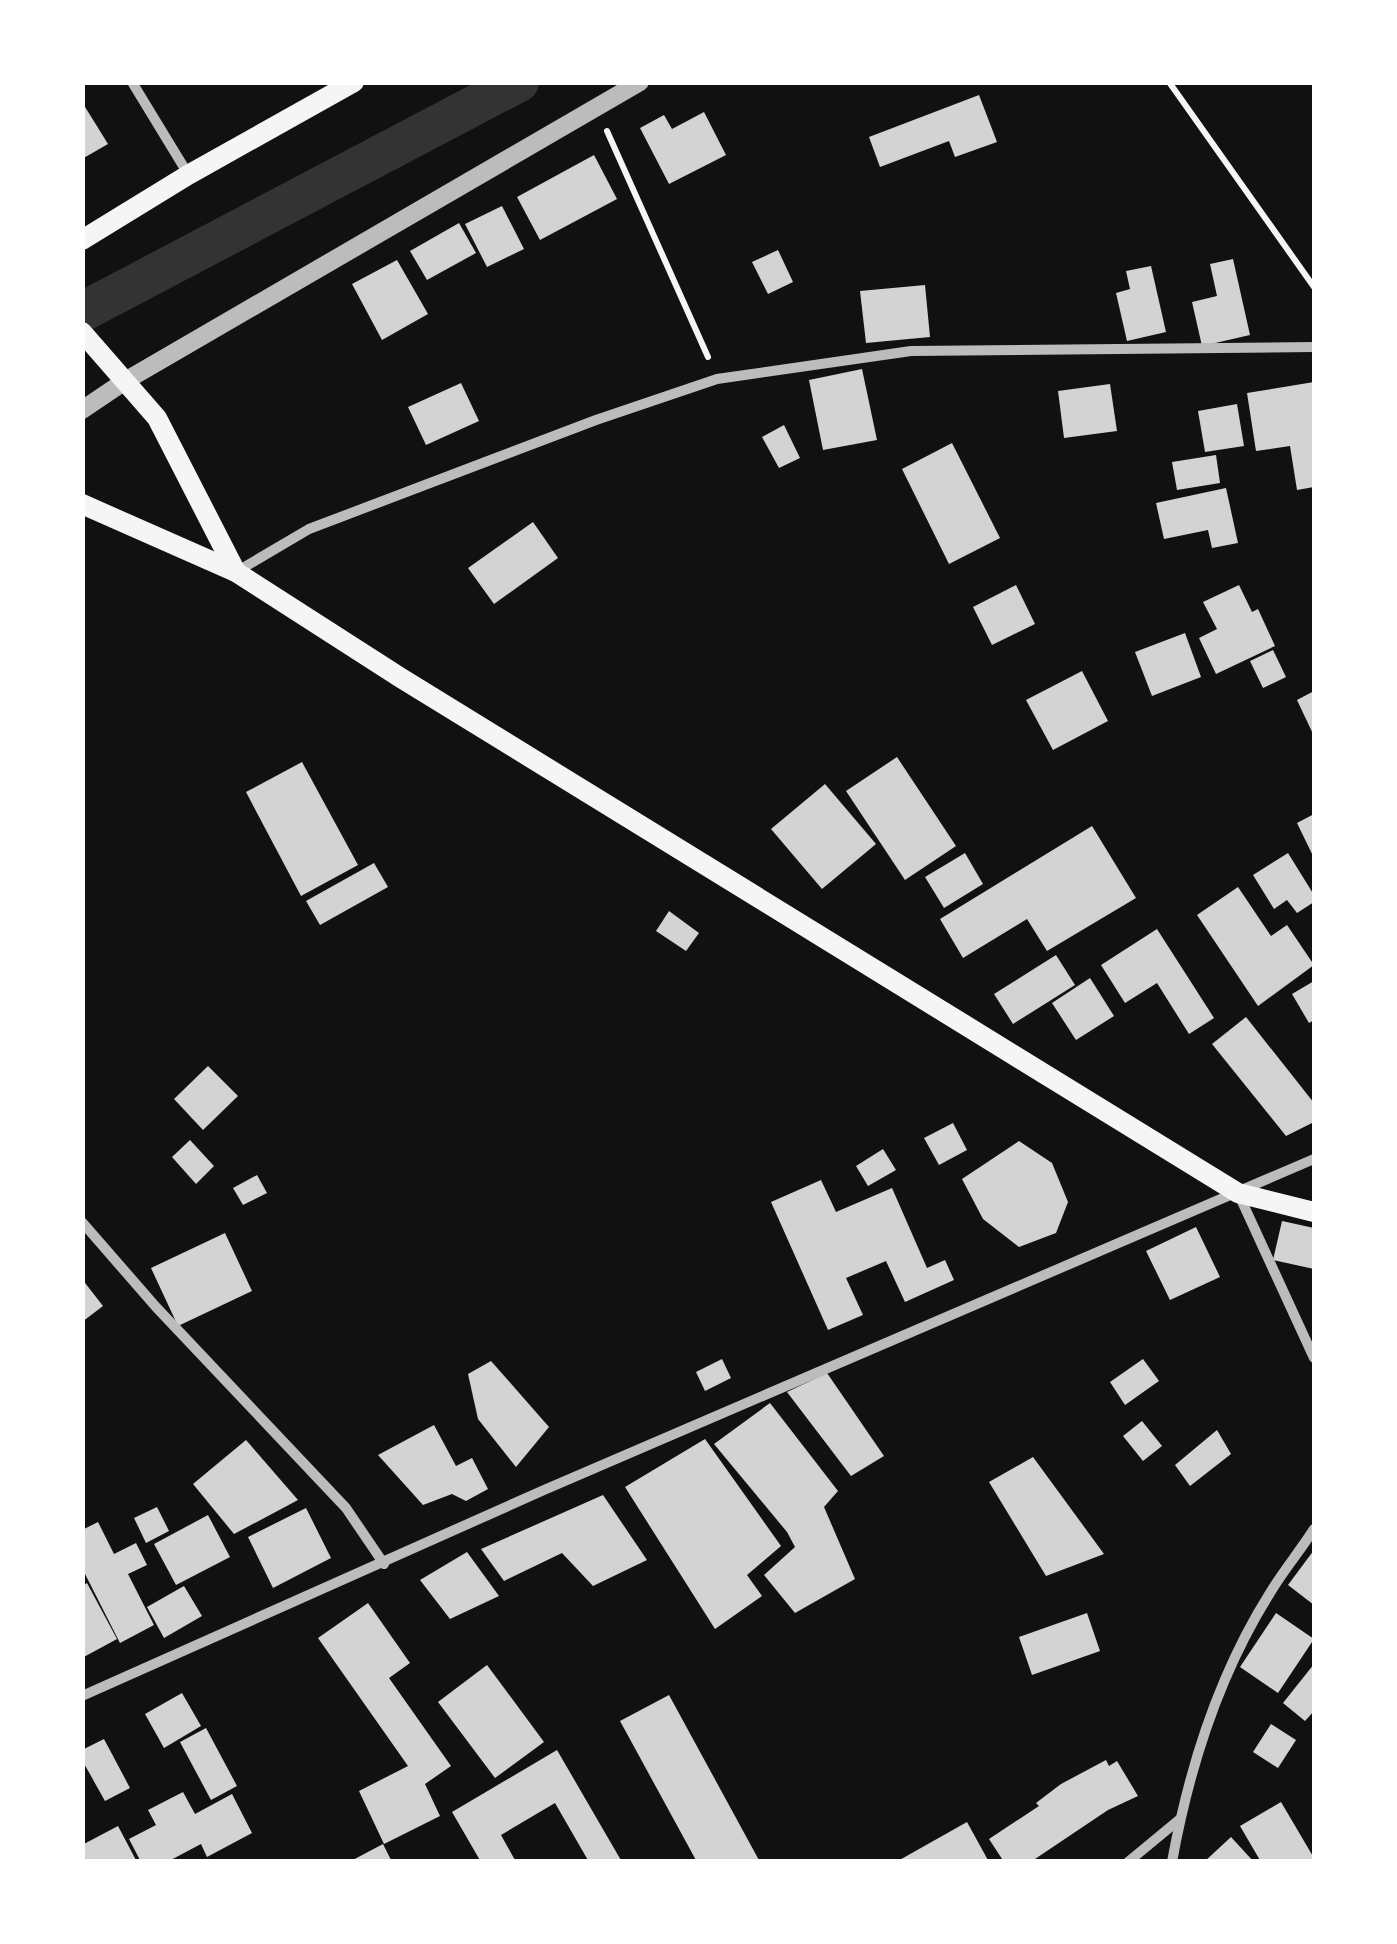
<svg xmlns="http://www.w3.org/2000/svg" width="1397" height="1944" viewBox="0 0 1397 1944" font-family="Karla,sans-serif">
<style>
.lines{fill:none;stroke-linecap:round;stroke-linejoin:round}
.canal{stroke:#333;stroke-width:40}
.building{fill:#d3d3d3}
.path{stroke:#f5f5f5;stroke-width:6}
.minor{stroke:#bcbcbc;stroke-width:10}
.tertiary{stroke:#bcbcbc;stroke-width:18}
.secondary{stroke:#f5f5f5;stroke-width:20}
</style>
<rect width="100%" height="100%" fill="#111"/>
<g class="lines">
<path class="canal" d="M82,312l437,-230"/>
</g>
<g class="building">
<path d="M979,95l18,47 -42,15 -6,-16 -69,26 -11,-30z"/>
<path d="M82,102l26,42 -26,15z"/>
<path d="M704,112l22,43 -57,29 -29,-56 24,-13 8,14z"/>
<path d="M594,155l23,44 -77,41 -23,-43z"/>
<path d="M502,206l22,43 -37,18 -22,-43z"/>
<path d="M459,223l17,30 -49,27 -17,-29z"/>
<path d="M778,250l15,32 -25,12 -16,-32z"/>
<path d="M1233,259l17,76 -48,11 -10,-44 25,-6 -7,-32z"/>
<path d="M397,260l31,54 -46,26 -30,-56z"/>
<path d="M1151,266l15,66 -39,9 -11,-48 14,-4 -4,-18z"/>
<path d="M925,285l5,52 -64,6 -6,-52z"/>
<path d="M862,369l15,71 -54,10 -14,-70z"/>
<path d="M1314,382v105l-17,3 -7,-44 -34,5 -9,-58z"/>
<path d="M461,383l18,38 -53,24 -18,-38z"/>
<path d="M1110,384l7,47 -53,7 -6,-47z"/>
<path d="M1237,404l7,42 -39,6 -7,-41z"/>
<path d="M784,425l16,33 -21,10 -17,-31z"/>
<path d="M952,443l48,95 -51,26 -47,-95z"/>
<path d="M1216,455l4,28 -43,7 -5,-28z"/>
<path d="M1226,488l12,55 -26,5 -4,-18 -44,9 -8,-36z"/>
<path d="M533,522l25,36 -64,46 -26,-36z"/>
<path d="M1016,585l19,39 -43,21 -19,-38z"/>
<path d="M1239,585l13,27 6,-3 17,37 -59,28 -17,-36 18,-9 -14,-27z"/>
<path d="M1185,633l16,44 -49,19 -17,-44z"/>
<path d="M1273,650l13,27 -23,11 -13,-27z"/>
<path d="M1082,671l26,50 -55,29 -27,-50z"/>
<path d="M1314,691v45l-17,-36z"/>
<path d="M897,757l59,89 -51,34 -59,-89z"/>
<path d="M302,762l56,103 -57,31 -55,-104z"/>
<path d="M825,784l51,60 -54,45 -51,-60z"/>
<path d="M1314,814v44l-17,-35z"/>
<path d="M1092,826l44,72 -89,53 -20,-32 -64,39 -23,-39z"/>
<path d="M965,853l18,31 -39,24 -19,-31z"/>
<path d="M1288,853l26,42v7l-17,11 -10,-13 -13,9 -21,-34z"/>
<path d="M374,863l14,24 -68,38 -14,-24z"/>
<path d="M1238,887l33,49 16,-11 27,40 -56,41 -61,-91z"/>
<path d="M669,911l30,22 -13,18 -30,-20z"/>
<path d="M1157,929l57,89 -25,16 -32,-51 -32,20 -24,-38z"/>
<path d="M1056,955l19,30 -62,39 -19,-30z"/>
<path d="M1090,978l24,38 -38,24 -24,-37z"/>
<path d="M1314,981v39l-5,3 -17,-29z"/>
<path d="M1246,1017l68,86v19l-28,14 -74,-92z"/>
<path d="M208,1066l30,30 -35,34 -29,-31z"/>
<path d="M953,1123l14,27 -28,15 -15,-27z"/>
<path d="M190,1140l24,26 -18,18 -24,-27z"/>
<path d="M1019,1141l33,22 16,39 -12,31 -37,14 -36,-28 -21,-40z"/>
<path d="M883,1149l13,21 -28,16 -12,-20z"/>
<path d="M257,1175l10,18 -24,12 -10,-17z"/>
<path d="M821,1180l15,32 56,-24 35,80 18,-8 9,20 -49,22 -19,-41 -40,17 17,37 -35,15 -57,-128z"/>
<path d="M1282,1221l32,7v41l-41,-9z"/>
<path d="M1196,1227l24,50 -50,23 -24,-49z"/>
<path d="M225,1233l27,58 -74,35 -27,-58z"/>
<path d="M82,1279l21,27 -21,16z"/>
<path d="M722,1359l9,19 -26,13 -9,-19z"/>
<path d="M1143,1359l16,22 -34,24 -15,-23z"/>
<path d="M491,1361l58,66 -33,40 -38,-48 -10,-45z"/>
<path d="M827,1373l57,83 -33,20 -64,-84z"/>
<path d="M770,1403l68,88 -14,16 31,72 -60,34 -31,-38 31,-28 -8,-15 -73,-88z"/>
<path d="M1142,1421l20,25 -19,15 -20,-25z"/>
<path d="M434,1425l22,41 16,-8 16,31 -22,12 -14,-7 -29,11 -45,-50z"/>
<path d="M1217,1430l14,24 -41,32 -15,-21z"/>
<path d="M705,1439l76,107 -34,29 15,21 -47,33 -90,-142z"/>
<path d="M246,1440l52,60 -64,34 -41,-50z"/>
<path d="M1033,1457l71,97 -58,22 -57,-94z"/>
<path d="M603,1495l44,65 -54,26 -31,-33 -58,28 -23,-32z"/>
<path d="M157,1507l12,24 -23,12 -12,-25z"/>
<path d="M306,1508l25,50 -58,30 -25,-51z"/>
<path d="M208,1515l22,42 -54,28 -22,-41z"/>
<path d="M98,1522l16,32 22,-11 11,22 -19,9 26,51 -34,18 -38,-75v-38z"/>
<path d="M1314,1550v55l-26,-20z"/>
<path d="M467,1552l32,44 -49,23 -30,-39z"/>
<path d="M87,1583l30,56 -35,19v-72z"/>
<path d="M184,1586l18,30 -38,22 -17,-31z"/>
<path d="M368,1603l42,60 -21,15 62,88 -26,18 15,32 -56,28 -25,-53 49,-25 -90,-128z"/>
<path d="M1087,1613l13,38 -68,24 -13,-38z"/>
<path d="M1276,1613l38,26 -36,54 -38,-26z"/>
<path d="M1314,1664v47l-9,10 -22,-18z"/>
<path d="M487,1665l57,77 -49,36 -57,-76z"/>
<path d="M182,1693l19,33 -37,22 -19,-34z"/>
<path d="M669,1695l91,167h-63l-77,-141z"/>
<path d="M1271,1724l25,16 -18,28 -25,-16z"/>
<path d="M206,1728l31,58 -26,14 -31,-58z"/>
<path d="M104,1739l26,49 -25,13 -23,-41v-10z"/>
<path d="M557,1750l65,112h-33l-34,-59 -54,32 15,27h-35l-29,-50z"/>
<path d="M1106,1760l3,6 8,-5 21,35 -30,14 -73,49 2,3h-33l-15,-23 50,-33 -3,-3 25,-19z"/>
<path d="M183,1792l12,22 37,-20 20,39 -45,24 -6,-13 -34,18h-26l-12,-23 27,-14 -8,-15z"/>
<path d="M1281,1802l33,56 -6,4h-47l-21,-36z"/>
<path d="M967,1822l22,40h-93z"/>
<path d="M118,1826l19,36h-55v-17z"/>
<path d="M1231,1837l23,25h-50z"/>
<path d="M383,1844l9,18h-43z"/>
</g>
<g class="lines">
<g class="path">
<path d="M1169,82l145,205"/>
<path d="M607,131l101,226"/>
</g>
<g class="minor">
<path d="M132,82l56,92"/>
<path d="M236,572l73,-43 287,-109 121,-41 194,-28 403,-4"/>
<path d="M1239,1195l75,163"/>
<path d="M82,1222l74,85 190,201 38,56"/>
<path d="M82,1696l462,-206 770,-331"/>
<path d="M1128,1862l52,-43"/>
<path d="M1172,1862c17,-94 47,-188 98,-269 13,-22 30,-42 44,-64"/>
</g>
<path class="tertiary" d="M82,410l43,-29 515,-299"/>
<g class="secondary">
<path d="M82,240l106,-65 166,-93"/>
<path d="M82,332l75,86 79,154"/>
<path d="M82,504l154,68 165,106 837,515 76,19"/>
</g>
</g>
<rect width="1397" height="1944" fill="none" stroke="#ffffff" stroke-width="170"/>
</svg>
